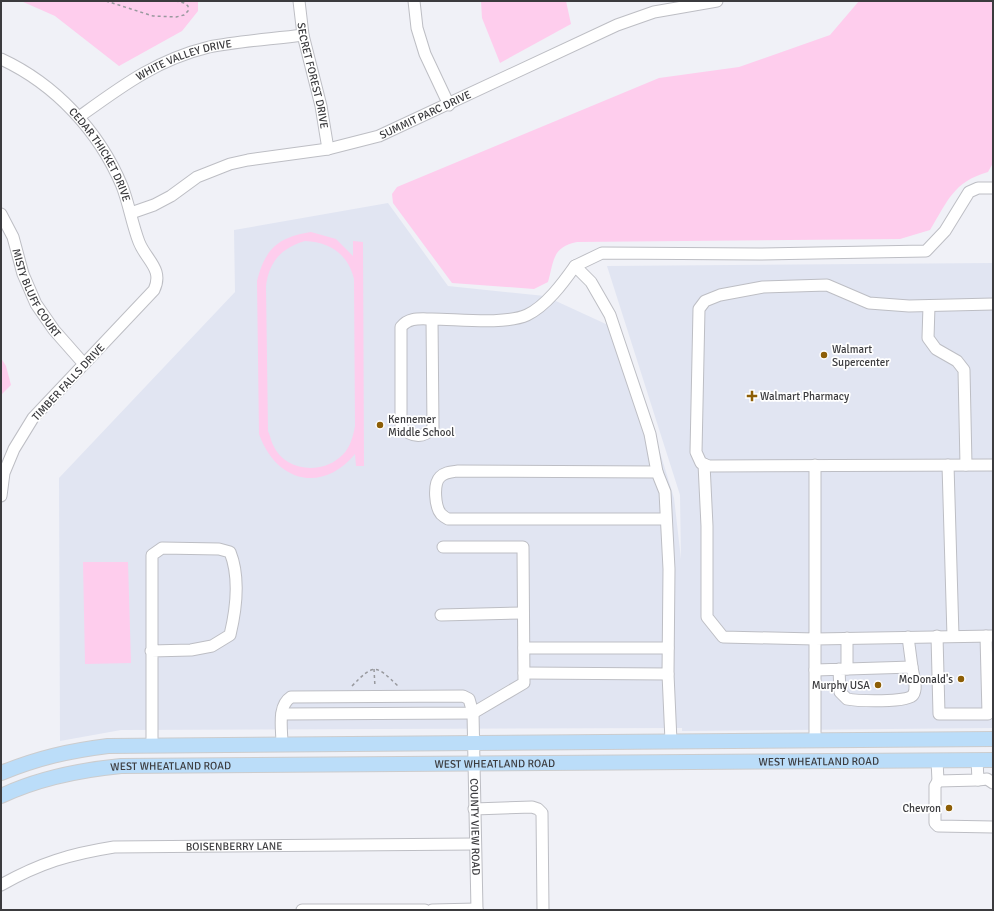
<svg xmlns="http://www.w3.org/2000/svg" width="994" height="911" viewBox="0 0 994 911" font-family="Signika,sans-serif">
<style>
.built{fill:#e1e5f2}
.green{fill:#fecded;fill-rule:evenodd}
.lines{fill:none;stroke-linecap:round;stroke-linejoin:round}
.minor-casing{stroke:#bdbec4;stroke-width:13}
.major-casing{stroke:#cccccd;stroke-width:16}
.path{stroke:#98999e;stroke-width:1.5;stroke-dasharray:3 3;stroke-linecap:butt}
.minor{stroke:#fff;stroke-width:11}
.major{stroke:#bbddf9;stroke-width:14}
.poi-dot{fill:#8d5e06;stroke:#fff;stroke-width:1.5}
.labels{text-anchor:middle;stroke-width:3.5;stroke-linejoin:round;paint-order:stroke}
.street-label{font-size:11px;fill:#3b3b3e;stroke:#fff}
.poi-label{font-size:11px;fill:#3b3b3e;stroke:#fff;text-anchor:start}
</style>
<rect width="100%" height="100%" fill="#f0f1f7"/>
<path class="built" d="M388,203l60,83 97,10 63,29 27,46 39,127 7,61 -1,-64 -73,-229 386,-3v465l-311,3v-3l-561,2 -61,11 -1,-263 176,-186 -1,-62z"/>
<g class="green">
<path d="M21,1h177v10l-16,20 -63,35 -64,-50z"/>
<path d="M481,1h85l5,23 -71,39 -18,-45z"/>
<path d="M859,1h134v162l-5,9c-35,10 -40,29 -58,58l-30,9 -323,3c-25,5 -23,19 -29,40l-14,7 -82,-6 -59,-80 -1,-9 5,-7 262,-109 80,-11 91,-32z"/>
<path d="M311,232l25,7 17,17v-15l10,1 1,224h-8l-1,-12c-33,40 -79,28 -96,-20l-2,-153c8,-32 21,-44 54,-49zM305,241c25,1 43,13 49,38l1,147c-2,12 -6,25 -16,32 -20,17 -55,12 -66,-13 -2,-4 -3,-10 -5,-14l-2,-145c3,-24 15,-38 39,-45z"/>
<path d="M1,358l5,8 5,19 -10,10z"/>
<path d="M83,562h45l3,101 -46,1z"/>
</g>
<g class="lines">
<g class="minor-casing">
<g id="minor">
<path id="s1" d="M299,1l4,34 18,71 7,43"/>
<path d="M414,1l3,27 8,26 24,51"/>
<path id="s2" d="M1,59c54,25 98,72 121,127 7,18 10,38 17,56 7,18 25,27 15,48l-121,128 -19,31 -10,24 -3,23"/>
<path id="s3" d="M79,117c43,-31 77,-57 130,-70 29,-6 64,-8 94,-12"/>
<path id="s4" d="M131,213l23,-8 17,-9 26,-19 33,-13 18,-4 80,-11 51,-13 238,-111 37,-13 63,-11"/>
<path id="s5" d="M1,214l12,23 10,37 13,30 18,26 30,34"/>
<path d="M575,266l27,-13 158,1 166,-3 19,-20 24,-39 9,-4h15"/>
<path d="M993,304l-84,2 -40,-3 -42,-18 -64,2 -43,8 -15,6 -6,8 -3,143 5,11 8,3 284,-1"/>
<path d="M929,306l-1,32 8,11 21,12 7,9 2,95"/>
<path d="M432,319c-12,0 -23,-2 -31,8v100c10,10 22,12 32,1l-1,-109c25,0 73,6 95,-4 19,-9 36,-32 48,-49l16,16 19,33 40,119 7,38"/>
<path d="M704,464l3,62v91l16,20 92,2v-174"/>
<path d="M948,465l5,171"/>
<path d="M441,615l82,-2"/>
<path d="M937,636l2,78h49l-2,-78"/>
<path d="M908,637l4,30"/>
<path d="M524,648h144"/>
<path d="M151,651l40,-1 21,-4 18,-11c6,-25 10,-58 0,-83l-11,-3 -57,-1 -10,7v190"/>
<path d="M847,669v-31"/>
<path d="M815,670l97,-3c1,8 6,21 1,28 -5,8 -56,6 -66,4l-7,-7 -1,-23"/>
<path d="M524,673l144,1 1,-105 -4,-77 -8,-20 -199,-1c-7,1 -13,1 -18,6 -7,7 -5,30 1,37 2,2 5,4 7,5h218"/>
<path d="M668,674l3,67"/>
<path d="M282,714l191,-1 51,-30 -1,-136h-80"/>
<path d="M815,741v-102l178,-3"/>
<path id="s6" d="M282,744c0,-15 -5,-38 9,-47l172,-1 6,3 4,14 4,197"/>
<path d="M937,760l1,21 40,-1 -1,-20"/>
<path d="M978,780l9,-1 6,4"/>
<path d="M938,781l-3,5v37l3,3 55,1"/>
<path d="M474,809l58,-2 6,2 4,4 1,97"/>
<path id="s7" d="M1,885c39,-22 69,-31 113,-38l361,-3"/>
<path d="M302,910h123"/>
<path d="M432,910l45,-1"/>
</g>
</g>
<g class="major-casing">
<g id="major">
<path d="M1,773c37,-15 67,-22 107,-27l885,-7"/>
<path id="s8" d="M1,796c38,-18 79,-26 120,-30l872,-6"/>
</g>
</g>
<g class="path">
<path d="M106,1l47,15 23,1 8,-2 4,-4v-5l-4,-3 -8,-2"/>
<path d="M374,669l1,18"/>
<path d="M352,686c22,-23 24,-21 46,0"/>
</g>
<use href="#minor" class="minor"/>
<use href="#major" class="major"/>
</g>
<g class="poi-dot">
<circle cx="824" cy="355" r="4"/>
<path d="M750 390h4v4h4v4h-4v4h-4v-4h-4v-4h4z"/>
<circle cx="380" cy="425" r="4"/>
<circle cx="961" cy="679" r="4"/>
<circle cx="878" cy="685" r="4"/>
<circle cx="949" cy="808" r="4"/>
</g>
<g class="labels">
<g class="street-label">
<text dy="4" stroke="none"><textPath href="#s3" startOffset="121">WHITE VALLEY DRIVE</textPath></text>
<text dy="4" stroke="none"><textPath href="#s1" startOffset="76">SECRET FOREST DRIVE</textPath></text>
<text dy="4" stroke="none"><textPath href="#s4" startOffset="314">SUMMIT PARC DRIVE</textPath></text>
<text dy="4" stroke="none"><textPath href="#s2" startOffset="141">CEDAR THICKET DRIVE</textPath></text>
<text dy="4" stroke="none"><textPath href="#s5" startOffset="87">MISTY BLUFF COURT</textPath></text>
<text transform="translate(68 382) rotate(-47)" y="4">TIMBER FALLS DRIVE</text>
<text dy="4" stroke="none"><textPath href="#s8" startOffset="822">WEST WHEATLAND ROAD</textPath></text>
<text dy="4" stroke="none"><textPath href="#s8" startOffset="498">WEST WHEATLAND ROAD</textPath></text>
<text dy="4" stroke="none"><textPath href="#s8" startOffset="174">WEST WHEATLAND ROAD</textPath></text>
<text dy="4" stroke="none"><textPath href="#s6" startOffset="357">COUNTY VIEW ROAD</textPath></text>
<text dy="4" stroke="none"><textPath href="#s7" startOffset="240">BOISENBERRY LANE</textPath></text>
</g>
<g class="poi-label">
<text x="832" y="353">Walmart<tspan x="832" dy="13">Supercenter</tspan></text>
<text x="760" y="400">Walmart Pharmacy</text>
<text x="388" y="423">Kennemer<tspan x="388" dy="13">Middle School</tspan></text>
<text x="953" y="683" text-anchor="end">McDonald's</text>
<text x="870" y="689" text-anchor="end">Murphy USA</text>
<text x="941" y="812" text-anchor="end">Chevron</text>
</g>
</g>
<rect width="994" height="911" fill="none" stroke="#3b3b3e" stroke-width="4"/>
</svg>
